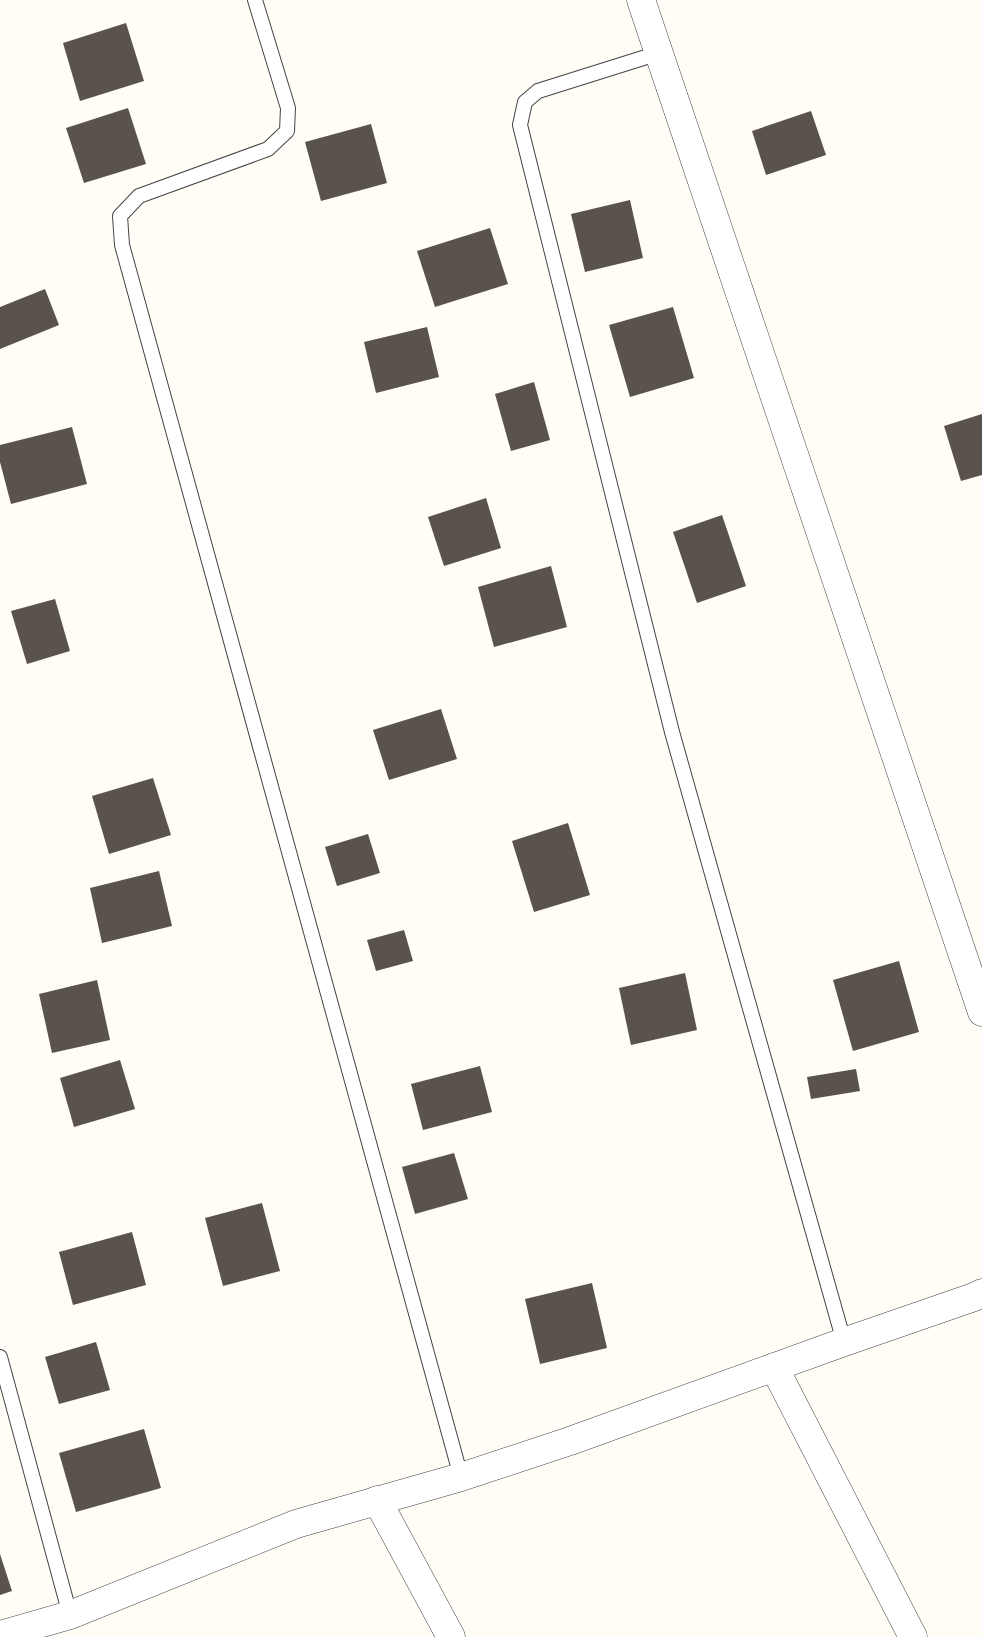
<svg xmlns="http://www.w3.org/2000/svg" width="982" height="1637" viewBox="0 0 982 1637" font-family="'Roboto Serif',serif">
<style>
.building{fill:#5a524d}
.lines{fill:none;stroke-linecap:round;stroke-linejoin:round}
.service-casing{stroke:#444;stroke-width:16}
.minor-casing{stroke:#444;stroke-width:29}
.service{stroke:#fff;stroke-width:14}
.minor{stroke:#fff;stroke-width:28}
</style>
<rect width="100%" height="100%" fill="#fffdf5"/>
<g class="building">
<path d="M126,23l18,58 -64,20 -17,-58z"/>
<path d="M128,108l18,56 -62,19 -18,-55z"/>
<path d="M811,111l15,44 -60,20 -14,-44z"/>
<path d="M371,124l16,59 -66,18 -16,-59z"/>
<path d="M630,200l13,58 -58,14 -14,-58z"/>
<path d="M490,228l18,56 -73,23 -18,-56z"/>
<path d="M45,289l14,36 -59,24v-42z"/>
<path d="M673,307l21,71 -64,19 -21,-72z"/>
<path d="M427,327l12,50 -63,16 -12,-51z"/>
<path d="M534,382l16,58 -39,11 -16,-57z"/>
<path d="M982,414v61l-21,6 -17,-55z"/>
<path d="M72,427l15,57 -76,20 -11,-42v-17z"/>
<path d="M486,498l15,50 -57,18 -16,-49z"/>
<path d="M722,515l24,71 -49,17 -24,-71z"/>
<path d="M551,566l16,61 -73,20 -16,-60z"/>
<path d="M55,599l15,52 -43,13 -16,-53z"/>
<path d="M441,709l16,50 -68,21 -16,-50z"/>
<path d="M153,778l18,57 -62,19 -17,-58z"/>
<path d="M568,823l22,72 -56,17 -22,-71z"/>
<path d="M368,834l12,39 -43,13 -12,-39z"/>
<path d="M159,871l13,55 -70,17 -12,-55z"/>
<path d="M404,930l9,31 -37,10 -9,-31z"/>
<path d="M899,961l20,71 -66,19 -20,-71z"/>
<path d="M685,973l12,57 -66,15 -12,-57z"/>
<path d="M97,980l13,60 -58,13 -13,-59z"/>
<path d="M120,1060l15,49 -61,18 -14,-49z"/>
<path d="M480,1066l12,46 -69,18 -12,-46z"/>
<path d="M856,1069l4,22 -49,8 -4,-22z"/>
<path d="M454,1153l14,46 -53,15 -13,-47z"/>
<path d="M262,1203l18,68 -57,15 -18,-68z"/>
<path d="M132,1232l14,53 -73,20 -14,-53z"/>
<path d="M592,1283l15,65 -67,16 -15,-65z"/>
<path d="M96,1342l14,48 -51,14 -14,-47z"/>
<path d="M144,1429l17,59 -85,24 -17,-59z"/>
<path d="M0,1554l12,37 -12,4z"/>
</g>
<g class="lines">
<g class="service-casing">
<g id="service">
<path d="M255,0l33,108 -1,23 -19,18 -129,47 -19,20 2,29 339,1232"/>
<path d="M659,53l-121,38 -13,11 -5,23 152,607 172,610"/>
<path d="M0,1357l70,258"/>
</g>
</g>
<g class="minor-casing">
<g id="minor">
<path d="M641,0l341,1012"/>
<path d="M774,1367l139,270"/>
<path d="M377,1500l74,137"/>
<path d="M0,1635l70,-20 226,-91 165,-47 109,-36 274,-99 130,-45 8,-4"/>
</g>
</g>
<use href="#service" class="service"/>
<use href="#minor" class="minor"/>
</g>
</svg>
